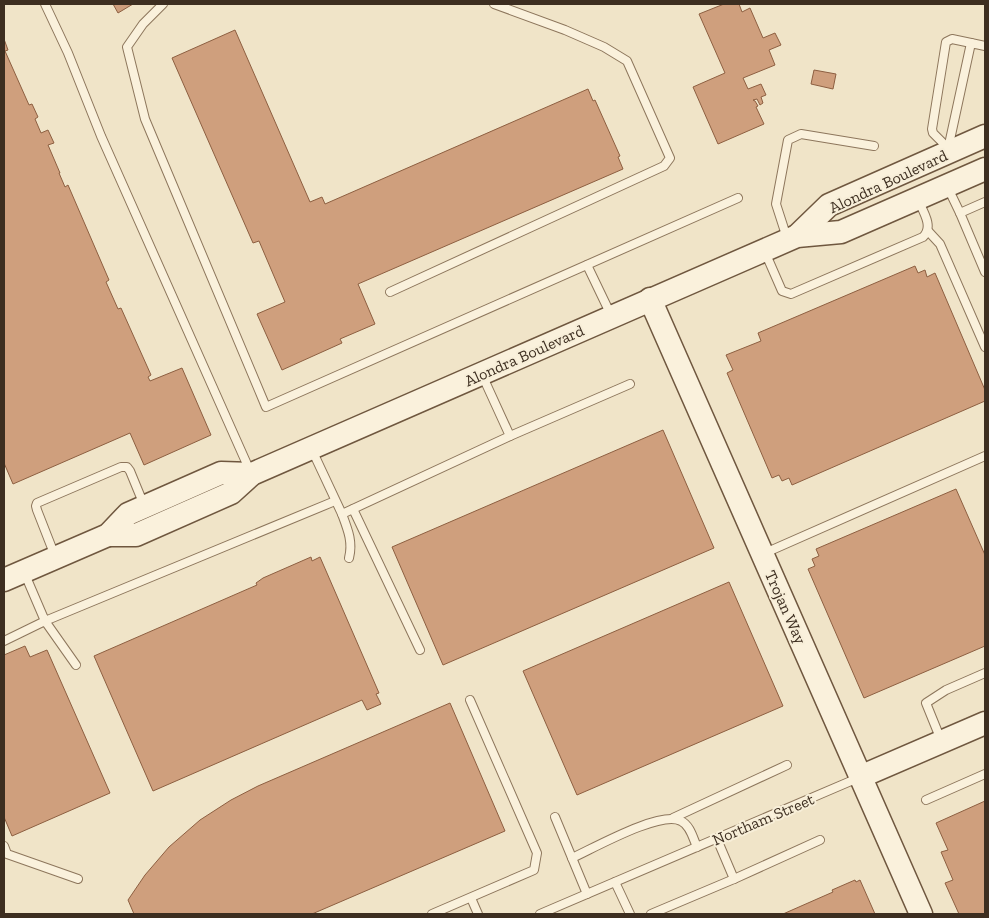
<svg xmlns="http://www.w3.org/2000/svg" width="989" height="918" viewBox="0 0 989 918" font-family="'Zilla Slab',serif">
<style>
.building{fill:#cf9f7d;stroke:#8d5f41}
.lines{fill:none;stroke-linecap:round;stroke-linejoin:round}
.lane-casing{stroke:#8d765c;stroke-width:10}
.secondary-casing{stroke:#6f573f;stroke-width:25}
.lane{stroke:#faf1dc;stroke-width:8}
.secondary{stroke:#faf1dc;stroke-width:22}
.labels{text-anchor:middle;stroke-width:4;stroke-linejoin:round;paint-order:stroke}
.street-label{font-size:16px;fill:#3d2e20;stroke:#f7eed8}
</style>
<rect width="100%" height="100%" fill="#f0e4c8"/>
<g class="building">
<path d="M113,4h20l-15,9z"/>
<path d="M724,4h15l3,8 8,-4 13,30 12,-5 6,12 -12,5 6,15 -32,13 5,11 13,-5 5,11 -5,2 2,6 -3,2 -3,-6 -4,1 2,1 3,5 -2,1 8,17 -46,20 -25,-57 32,-14 -26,-59z"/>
<path d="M235,30l75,172 12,-5 3,7 263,-115 5,12 2,-1 25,56 -2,1 5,12 -265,115 17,40 -35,15 2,4 -60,27 -25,-56 28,-12 -26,-61 -6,2 -81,-185z"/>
<path d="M4,39l4,11 -3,1 24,54 3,-1 6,13 -3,2 6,14 7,-3 6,13 -6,2 12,28h-1l6,14 3,-2 41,95 -3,2 12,27 3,-1 30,67 -3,2 2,4 32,-13 29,67 -67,30 -14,-32 -117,51 -9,-21z"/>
<path d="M814,70l22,4 -3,15 -22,-5z"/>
<path d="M915,266l3,7 7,-3 2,7 8,-4 50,117v11l-193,84 -3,-7 -7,3 -3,-6 -7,3 -45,-105 6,-3 -7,-15 35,-14 -3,-8z"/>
<path d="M663,430l51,118 -271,117 -51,-118z"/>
<path d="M956,489l29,66v91l-121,52 -56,-129 7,-3 -3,-7 7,-3 -3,-7z"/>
<path d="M311,557l1,4 8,-4 59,136 -3,1 5,10 -14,6 -5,-10 -209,91 -59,-135 163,-71 -1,-2 7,-5z"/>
<path d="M729,582l54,124 -206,89 -54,-124z"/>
<path d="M25,646l5,11 17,-7 63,143 -98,43 -8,-19v-162z"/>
<path d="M450,703l55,128 -193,83h-178l-6,-14 17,-25 24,-28 31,-27 31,-20 27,-14z"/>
<path d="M985,801v113h-26l-14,-31 8,-3 -12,-28 7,-2 -12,-27z"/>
<path d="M855,880l1,2 4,-2 15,34h-92l50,-22 -1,-2z"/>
</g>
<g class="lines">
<g class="lane-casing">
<g id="lane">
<path d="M45,4l23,49 33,83 149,335"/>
<path d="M163,4l-20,20 -16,23 18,72 121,288 472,-209"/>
<path d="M948,148l-15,-15 -1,-4 14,-87 6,-3 19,4"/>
<path d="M948,149l23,-106 14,3"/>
<path d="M948,188l12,25"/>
<path d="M985,202l-25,11 25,59"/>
<path d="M928,231l12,13 45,103"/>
<path d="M787,238l-11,-34 12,-64 13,-6 73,12"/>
<path d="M765,252l17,39 9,3 132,-57c11,-10 0,-26 -5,-37"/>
<path d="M587,265l24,50"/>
<path d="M390,292l274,-126 6,-8 -43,-97 -23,-14 -39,-17 -71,-26"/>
<path d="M510,436l120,-52"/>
<path d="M312,450l30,64 168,-78 -27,-59"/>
<path d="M353,509l67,141"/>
<path d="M342,514c6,16 11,28 7,44"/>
<path d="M765,553l220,-97"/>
<path d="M55,556l-18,-46 -1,-4 1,-3 84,-36h6l3,4 14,34"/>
<path d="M24,572l21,49 290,-120"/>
<path d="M4,641l41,-20 31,44"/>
<path d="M941,740l-15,-37 20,-13 39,-17"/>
<path d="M926,800l59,-26"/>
<path d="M555,817l32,77"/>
<path d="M673,818l114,-53"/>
<path d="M4,846l3,8 71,25"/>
<path d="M572,858c22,-10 89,-48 109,-37 9,4 12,17 16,26"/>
<path d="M734,879l86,-39"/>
<path d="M615,882l15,32"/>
<path d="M471,898l7,16"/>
<path d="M432,914l102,-44 3,-17 -67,-153"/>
<path d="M540,914l318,-136"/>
<path d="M651,914l83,-35 -17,-40"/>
</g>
</g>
<g class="secondary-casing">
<g id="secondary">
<path d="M797,236l32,-31 156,-69"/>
<path d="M650,299l271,615"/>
<path d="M108,535h28l95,-42 21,-19 545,-238 44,-4 144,-63"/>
<path d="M4,580l104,-45 20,-21 93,-41 31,1"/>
<path d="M860,777l125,-54"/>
</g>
</g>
<use href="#lane" class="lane"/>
<use href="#secondary" class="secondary"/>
</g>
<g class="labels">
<g class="street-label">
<text transform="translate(888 181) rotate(-25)" y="6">Alondra Boulevard</text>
<text transform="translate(524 355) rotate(-24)" y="6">Alondra Boulevard</text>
<text transform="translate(786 607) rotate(66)" y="6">Trojan Way</text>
<text transform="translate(763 819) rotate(-23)" y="6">Northam Street</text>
</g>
</g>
<rect width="989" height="918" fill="none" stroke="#3d2e20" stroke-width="10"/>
</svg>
